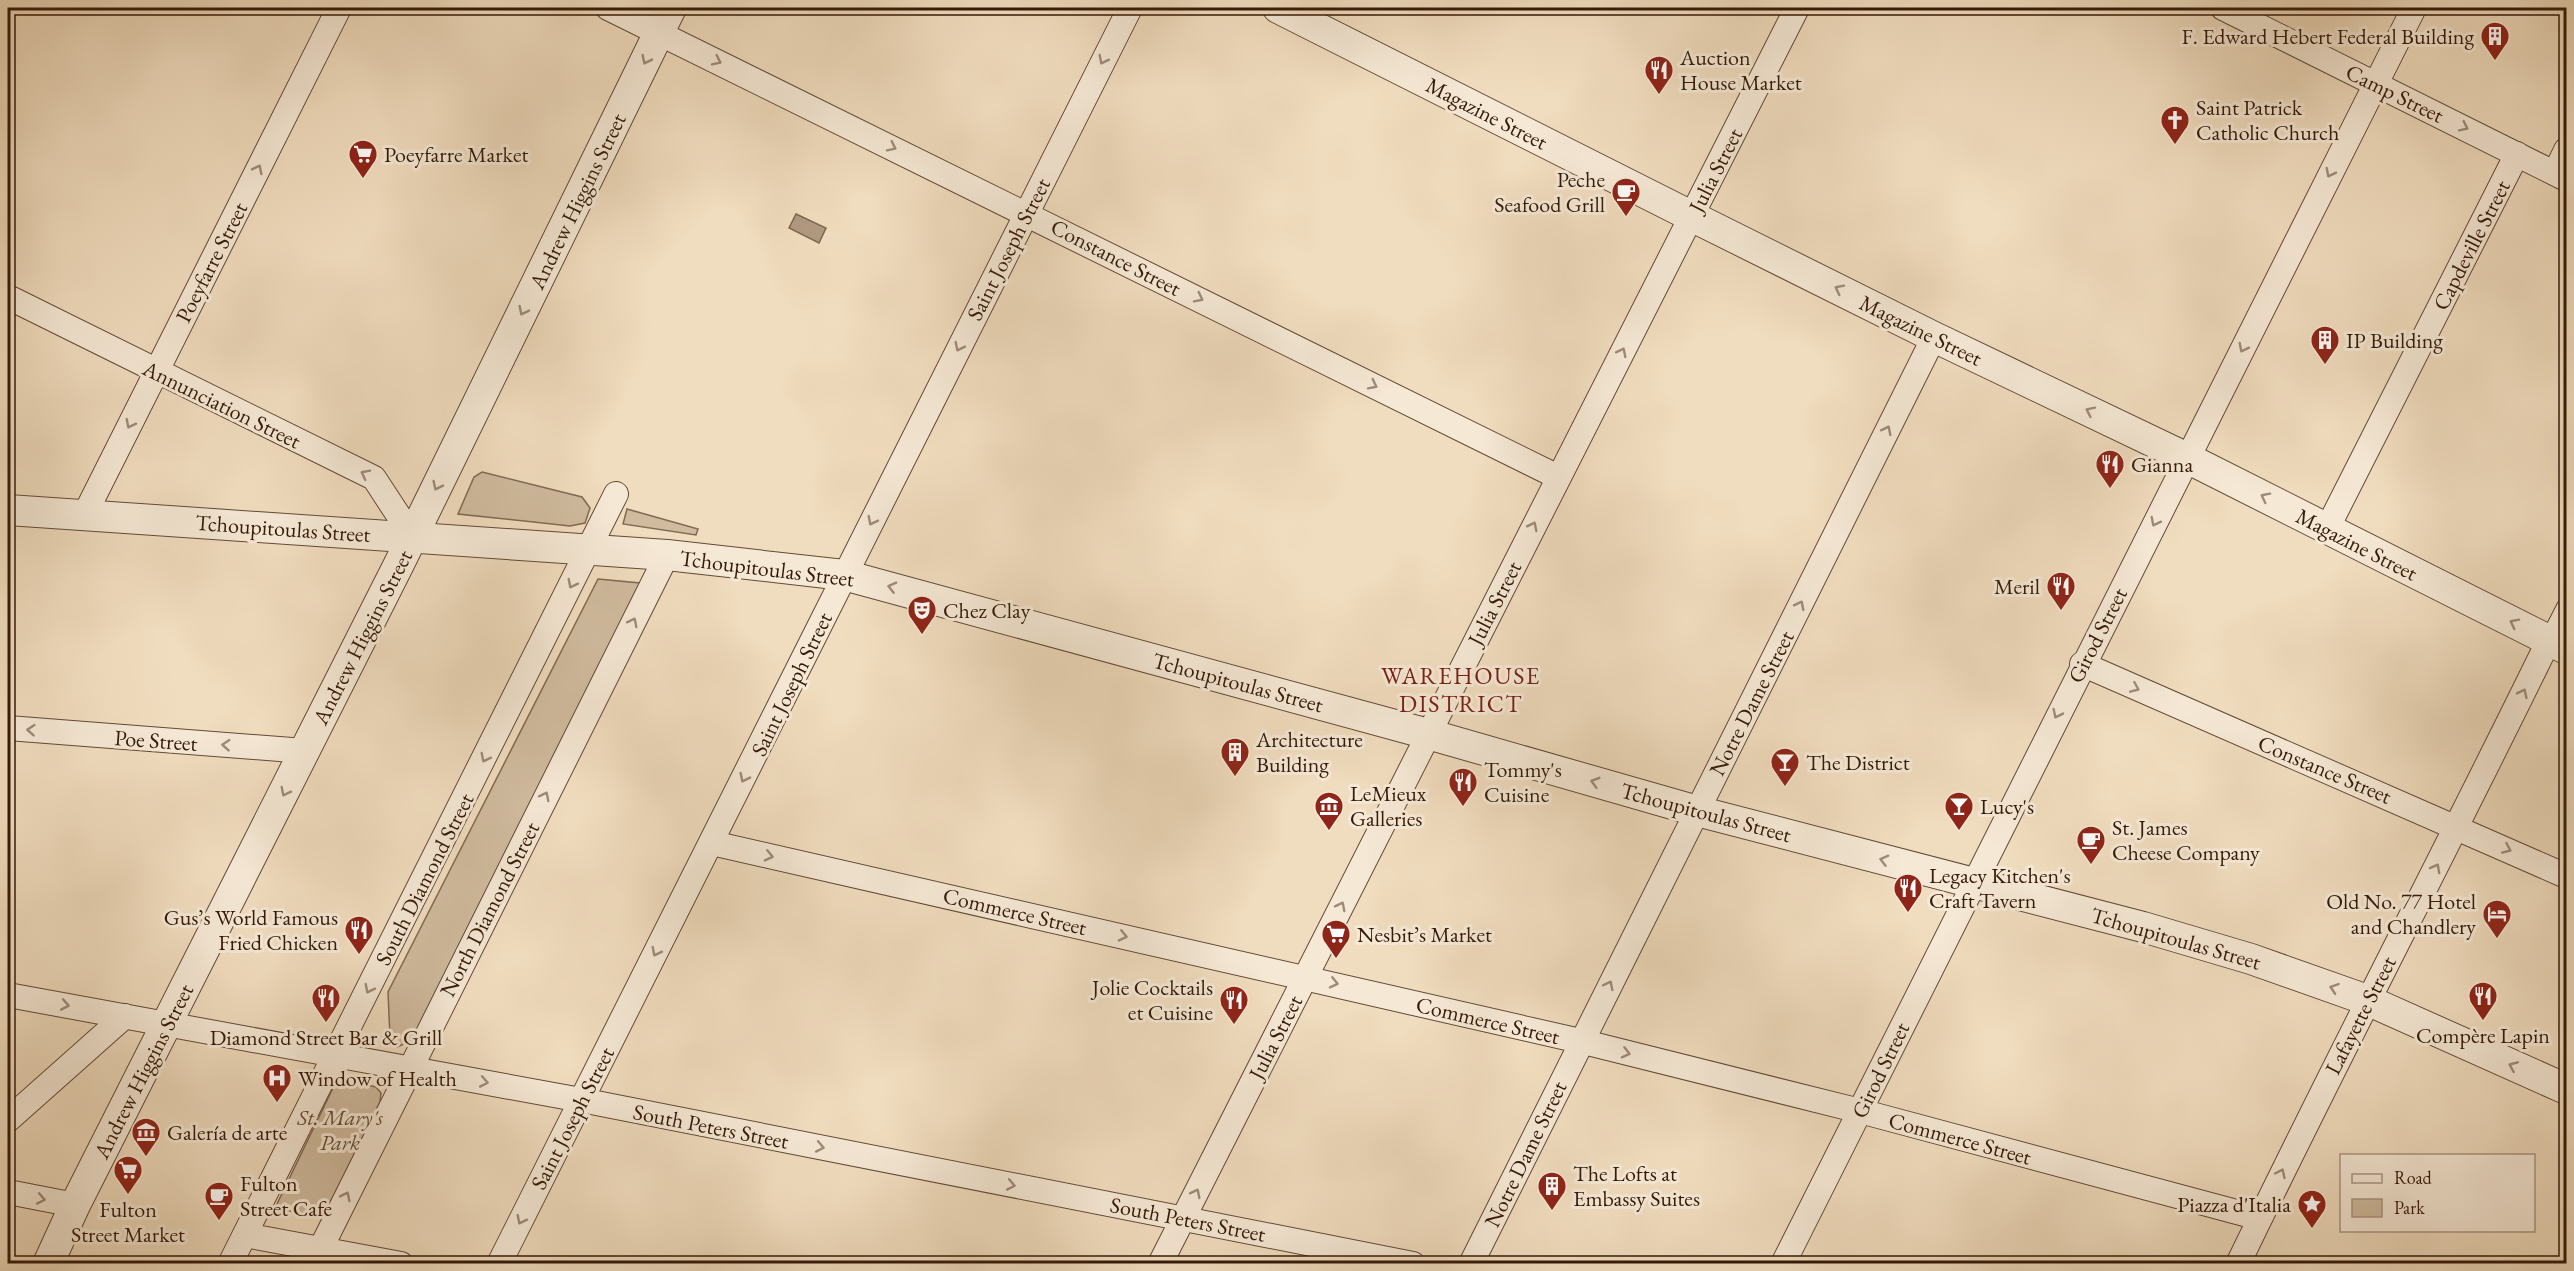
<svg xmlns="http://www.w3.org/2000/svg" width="2574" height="1271" viewBox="0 0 2574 1271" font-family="'EB Garamond',serif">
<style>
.green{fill:#d0bb9f;stroke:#826a54;stroke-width:1.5}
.water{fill:#b09a80;stroke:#7e6750;stroke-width:1.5}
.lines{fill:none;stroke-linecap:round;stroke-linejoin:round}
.pedestrian-casing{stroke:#634a36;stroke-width:20}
.minor-casing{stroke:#634a36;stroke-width:26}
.tertiary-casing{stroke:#634a36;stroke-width:32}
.pedestrian{stroke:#f5e8d5;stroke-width:18}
.minor{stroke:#f5e8d5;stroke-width:24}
.tertiary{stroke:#f5e8d5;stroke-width:30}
.oneway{stroke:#9e8b79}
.labels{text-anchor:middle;stroke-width:6;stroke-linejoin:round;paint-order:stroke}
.poi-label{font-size:22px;fill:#341a08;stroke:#f5e8d5;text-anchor:start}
.street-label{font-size:22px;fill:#341a08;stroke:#f5e8d5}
.park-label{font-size:22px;font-style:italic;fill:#634a35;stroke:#f5e8d5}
.neighbourhood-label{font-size:24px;letter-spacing:1.5px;fill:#7a1f14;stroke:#f5e8d5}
</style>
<rect width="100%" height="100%" fill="#f0dcbe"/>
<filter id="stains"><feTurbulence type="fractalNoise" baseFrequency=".00333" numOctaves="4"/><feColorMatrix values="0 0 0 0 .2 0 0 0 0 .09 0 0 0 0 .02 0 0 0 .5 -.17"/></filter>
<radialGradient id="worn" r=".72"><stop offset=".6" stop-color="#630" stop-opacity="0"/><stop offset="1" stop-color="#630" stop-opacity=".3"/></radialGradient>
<g class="green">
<path d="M482,472l100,25 8,11 -5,15 -15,3 -112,-12 16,-37z"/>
<path d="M627,509l71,20 -2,6 -73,-11z"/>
<path d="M598,579l42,4 -229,458 -14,6 -7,-9 -2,-46z"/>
<path d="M352,1082l24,5 5,6 -1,9 -57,116 -48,-10 58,-120 7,-5z"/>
</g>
<path class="water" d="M796,214l30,14 -7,15 -30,-15z"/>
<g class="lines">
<g class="pedestrian-casing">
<path id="pedestrian" d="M2549,640l17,-33"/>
</g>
<g class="minor-casing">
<g id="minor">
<path d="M608,8l950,469"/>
<path d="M2223,8l343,171"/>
<path d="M2555,173l11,-23"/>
<path d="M8,297l366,181 38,58"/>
<path d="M84,516l255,-508"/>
<path d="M2327,529l190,-375"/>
<path d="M2082,664l484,212"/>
<path d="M8,728l297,23"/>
<path d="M712,843l868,198 280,70 399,107"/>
<path d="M8,995l573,105 832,164"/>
<path d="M8,1120l117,-104"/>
<path d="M8,1192l67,13"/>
<path d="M245,1235l156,29"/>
<path d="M230,1264l386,-770"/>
<path d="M313,1264l354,-709"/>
<path d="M499,1264l631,-1256"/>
<path d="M1160,1264l637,-1256"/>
<path d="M1471,1264l463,-927"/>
<path d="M1783,1264l631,-1256"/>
<path d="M2238,1264c101,-210 209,-415 311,-624"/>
</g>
</g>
<g class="tertiary-casing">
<g id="tertiary">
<path d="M1278,8l413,208 243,121 253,121 379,191"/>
<path d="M8,510l659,45 177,20 584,159 269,77 446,116 108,32 116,41 199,89"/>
<path d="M48,1264l27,-59 324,-641 272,-556"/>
</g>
</g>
<use href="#pedestrian" class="pedestrian"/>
<use href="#minor" class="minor"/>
<use href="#tertiary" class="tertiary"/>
</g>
<defs><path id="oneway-chevron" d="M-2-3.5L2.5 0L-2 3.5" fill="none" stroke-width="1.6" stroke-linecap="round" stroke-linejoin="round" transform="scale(1.5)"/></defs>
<g class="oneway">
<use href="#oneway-chevron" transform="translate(646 60) rotate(116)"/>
<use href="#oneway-chevron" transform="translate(1103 60) rotate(117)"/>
<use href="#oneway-chevron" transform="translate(717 61) rotate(26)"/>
<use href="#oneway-chevron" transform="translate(2464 127) rotate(26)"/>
<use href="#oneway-chevron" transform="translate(892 147) rotate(26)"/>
<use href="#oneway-chevron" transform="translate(258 169) rotate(-63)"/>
<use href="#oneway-chevron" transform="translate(2330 173) rotate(117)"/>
<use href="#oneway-chevron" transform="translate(1839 289) rotate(-153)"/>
<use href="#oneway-chevron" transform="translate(1199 298) rotate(27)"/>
<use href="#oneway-chevron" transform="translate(523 311) rotate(116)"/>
<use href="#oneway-chevron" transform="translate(959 347) rotate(117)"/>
<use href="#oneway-chevron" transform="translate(2243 348) rotate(117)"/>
<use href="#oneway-chevron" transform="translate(1622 352) rotate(-63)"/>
<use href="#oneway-chevron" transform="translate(1373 385) rotate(27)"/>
<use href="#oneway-chevron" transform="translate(2090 411) rotate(-154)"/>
<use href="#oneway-chevron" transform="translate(130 424) rotate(117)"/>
<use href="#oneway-chevron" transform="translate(1887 430) rotate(-63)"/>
<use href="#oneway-chevron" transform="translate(365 474) rotate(-153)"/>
<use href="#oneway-chevron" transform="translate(437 486) rotate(116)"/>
<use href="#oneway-chevron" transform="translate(2265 497) rotate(-153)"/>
<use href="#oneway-chevron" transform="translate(872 521) rotate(117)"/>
<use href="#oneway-chevron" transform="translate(2155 522) rotate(117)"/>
<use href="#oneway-chevron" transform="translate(1533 526) rotate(-63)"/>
<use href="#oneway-chevron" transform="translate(572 584) rotate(117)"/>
<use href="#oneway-chevron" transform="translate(892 587) rotate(-166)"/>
<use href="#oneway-chevron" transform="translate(1800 605) rotate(-63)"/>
<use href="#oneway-chevron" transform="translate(633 622) rotate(-63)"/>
<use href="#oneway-chevron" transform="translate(2514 623) rotate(-153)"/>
<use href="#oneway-chevron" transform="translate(2135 688) rotate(23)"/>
<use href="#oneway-chevron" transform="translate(2523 693) rotate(-64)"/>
<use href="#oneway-chevron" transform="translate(2057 714) rotate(116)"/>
<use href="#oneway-chevron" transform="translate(31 730) rotate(-176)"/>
<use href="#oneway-chevron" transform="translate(226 745) rotate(-176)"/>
<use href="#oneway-chevron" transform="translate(485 758) rotate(117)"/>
<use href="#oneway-chevron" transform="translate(744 778) rotate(116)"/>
<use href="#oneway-chevron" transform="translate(1595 782) rotate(-164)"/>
<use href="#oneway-chevron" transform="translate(285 792) rotate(117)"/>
<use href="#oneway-chevron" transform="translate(545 796) rotate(-63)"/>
<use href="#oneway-chevron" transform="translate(2507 849) rotate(24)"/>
<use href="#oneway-chevron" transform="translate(769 856) rotate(13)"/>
<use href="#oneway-chevron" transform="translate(1884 860) rotate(-165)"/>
<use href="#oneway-chevron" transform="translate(2436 868) rotate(-62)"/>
<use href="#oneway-chevron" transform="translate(1341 906) rotate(-63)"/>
<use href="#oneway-chevron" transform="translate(1123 936) rotate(13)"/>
<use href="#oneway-chevron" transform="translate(656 952) rotate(117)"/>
<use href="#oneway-chevron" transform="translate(1334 983) rotate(13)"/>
<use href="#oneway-chevron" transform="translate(1609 985) rotate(-63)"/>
<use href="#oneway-chevron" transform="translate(2334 988) rotate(-161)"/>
<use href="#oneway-chevron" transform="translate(369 989) rotate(117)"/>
<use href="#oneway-chevron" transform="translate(65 1005) rotate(10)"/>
<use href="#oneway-chevron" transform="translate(1626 1053) rotate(14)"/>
<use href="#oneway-chevron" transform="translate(2513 1066) rotate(-157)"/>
<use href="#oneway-chevron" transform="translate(484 1082) rotate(11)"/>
<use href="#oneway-chevron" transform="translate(820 1147) rotate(11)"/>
<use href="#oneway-chevron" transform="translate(2281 1173) rotate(-65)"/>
<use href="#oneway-chevron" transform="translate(1011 1185) rotate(11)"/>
<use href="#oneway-chevron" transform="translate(1196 1193) rotate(-63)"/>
<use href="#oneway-chevron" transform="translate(346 1196) rotate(-64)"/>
<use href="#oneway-chevron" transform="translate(41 1199) rotate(11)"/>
<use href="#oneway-chevron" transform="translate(521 1220) rotate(117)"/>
</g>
<defs>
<g id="building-pin" transform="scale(1.5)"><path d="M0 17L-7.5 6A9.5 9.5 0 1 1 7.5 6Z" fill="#8f2418" stroke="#f5e8d5"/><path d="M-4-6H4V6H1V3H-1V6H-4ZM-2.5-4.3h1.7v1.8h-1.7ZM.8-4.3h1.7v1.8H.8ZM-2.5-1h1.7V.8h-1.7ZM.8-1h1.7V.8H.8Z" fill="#fff"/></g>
<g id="restaurant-pin" transform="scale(1.5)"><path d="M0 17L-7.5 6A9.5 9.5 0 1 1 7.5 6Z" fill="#8f2418" stroke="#f5e8d5"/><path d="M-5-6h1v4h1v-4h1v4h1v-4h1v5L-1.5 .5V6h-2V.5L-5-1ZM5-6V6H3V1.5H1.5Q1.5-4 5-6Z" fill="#fff"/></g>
<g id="church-pin" transform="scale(1.5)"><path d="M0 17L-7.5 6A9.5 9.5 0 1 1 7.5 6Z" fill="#8f2418" stroke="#f5e8d5"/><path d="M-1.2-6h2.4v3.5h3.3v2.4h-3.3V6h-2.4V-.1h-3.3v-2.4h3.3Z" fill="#fff"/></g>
<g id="supermarket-pin" transform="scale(1.5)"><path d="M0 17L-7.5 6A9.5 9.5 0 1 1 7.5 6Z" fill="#8f2418" stroke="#f5e8d5"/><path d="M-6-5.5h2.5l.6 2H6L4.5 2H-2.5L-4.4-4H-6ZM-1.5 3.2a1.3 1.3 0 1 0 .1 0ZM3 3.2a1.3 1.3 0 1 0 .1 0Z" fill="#fff"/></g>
<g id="cafe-pin" transform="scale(1.5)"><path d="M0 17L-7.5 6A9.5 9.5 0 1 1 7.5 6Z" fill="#8f2418" stroke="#f5e8d5"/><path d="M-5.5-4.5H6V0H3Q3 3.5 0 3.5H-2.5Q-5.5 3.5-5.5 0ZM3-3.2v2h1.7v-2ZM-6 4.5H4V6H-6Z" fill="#fff"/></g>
<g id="theatre-pin" transform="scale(1.5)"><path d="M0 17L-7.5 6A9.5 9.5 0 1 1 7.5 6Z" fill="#8f2418" stroke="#f5e8d5"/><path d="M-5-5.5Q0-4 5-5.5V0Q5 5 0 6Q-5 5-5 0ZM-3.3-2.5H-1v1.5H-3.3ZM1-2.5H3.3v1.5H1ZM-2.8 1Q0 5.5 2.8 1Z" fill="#fff"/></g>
<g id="bar-pin" transform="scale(1.5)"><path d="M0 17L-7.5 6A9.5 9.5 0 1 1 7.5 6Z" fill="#8f2418" stroke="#f5e8d5"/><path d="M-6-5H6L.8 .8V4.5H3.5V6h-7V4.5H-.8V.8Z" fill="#fff"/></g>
<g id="museum-pin" transform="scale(1.5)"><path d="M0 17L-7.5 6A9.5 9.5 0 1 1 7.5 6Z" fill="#8f2418" stroke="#f5e8d5"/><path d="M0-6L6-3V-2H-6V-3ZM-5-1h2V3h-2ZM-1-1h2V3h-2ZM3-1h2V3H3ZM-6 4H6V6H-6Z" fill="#fff"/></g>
<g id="hotel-pin" transform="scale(1.5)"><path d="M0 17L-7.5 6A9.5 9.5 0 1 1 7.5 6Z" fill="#8f2418" stroke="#f5e8d5"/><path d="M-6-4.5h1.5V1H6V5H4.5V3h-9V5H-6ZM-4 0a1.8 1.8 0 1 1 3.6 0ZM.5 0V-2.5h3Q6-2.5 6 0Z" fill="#fff"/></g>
<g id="hospital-pin" transform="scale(1.5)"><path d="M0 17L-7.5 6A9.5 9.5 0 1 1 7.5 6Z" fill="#8f2418" stroke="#f5e8d5"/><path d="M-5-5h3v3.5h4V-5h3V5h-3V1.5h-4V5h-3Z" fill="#fff"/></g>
<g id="sight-pin" transform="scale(1.5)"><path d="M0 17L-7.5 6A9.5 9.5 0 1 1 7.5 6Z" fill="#8f2418" stroke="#f5e8d5"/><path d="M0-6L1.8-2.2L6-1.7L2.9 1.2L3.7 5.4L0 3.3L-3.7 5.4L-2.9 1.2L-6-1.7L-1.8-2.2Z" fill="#fff"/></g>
</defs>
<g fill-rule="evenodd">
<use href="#building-pin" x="2495" y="36"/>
<use href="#restaurant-pin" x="1659" y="70"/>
<use href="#church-pin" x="2175" y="120"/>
<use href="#supermarket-pin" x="363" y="154"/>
<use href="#cafe-pin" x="1626" y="192"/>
<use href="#building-pin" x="2325" y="340"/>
<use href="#restaurant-pin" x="2110" y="464"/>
<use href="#restaurant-pin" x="2061" y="586"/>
<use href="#theatre-pin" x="922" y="610"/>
<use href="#building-pin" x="1235" y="752"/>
<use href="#bar-pin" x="1785" y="762"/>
<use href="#restaurant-pin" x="1463" y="782"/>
<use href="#museum-pin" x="1329" y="806"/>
<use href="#bar-pin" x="1959" y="806"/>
<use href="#cafe-pin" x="2091" y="840"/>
<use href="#restaurant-pin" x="1908" y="888"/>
<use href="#hotel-pin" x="2497" y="914"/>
<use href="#restaurant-pin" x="359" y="930"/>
<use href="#supermarket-pin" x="1336" y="934"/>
<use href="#restaurant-pin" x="2483" y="996"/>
<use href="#restaurant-pin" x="326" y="998"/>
<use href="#restaurant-pin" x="1234" y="1000"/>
<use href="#hospital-pin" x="277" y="1078"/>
<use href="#museum-pin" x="146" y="1132"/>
<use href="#supermarket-pin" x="128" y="1170"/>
<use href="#building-pin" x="1552" y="1186"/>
<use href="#cafe-pin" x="219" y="1196"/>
<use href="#sight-pin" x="2312" y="1204"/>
</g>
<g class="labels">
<g class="poi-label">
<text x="2474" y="44" text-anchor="end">F. Edward Hebert Federal Building</text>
<text x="1680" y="65">Auction<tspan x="1680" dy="25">House Market</tspan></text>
<text x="2196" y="115">Saint Patrick<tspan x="2196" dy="25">Catholic Church</tspan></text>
<text x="384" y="162">Poeyfarre Market</text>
<text x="1605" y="187" text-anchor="end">Peche<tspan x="1605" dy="25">Seafood Grill</tspan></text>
<text x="2346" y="348">IP Building</text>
<text x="2131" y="472">Gianna</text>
<text x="2040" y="594" text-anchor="end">Meril</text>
<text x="943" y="618">Chez Clay</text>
<text x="1256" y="747">Architecture<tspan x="1256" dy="25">Building</tspan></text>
<text x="1806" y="770">The District</text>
<text x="1484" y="777">Tommy's<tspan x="1484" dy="25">Cuisine</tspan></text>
<text x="1350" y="801">LeMieux<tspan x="1350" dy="25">Galleries</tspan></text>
<text x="1980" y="814">Lucy's</text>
<text x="2112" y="835">St. James<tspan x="2112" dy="25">Cheese Company</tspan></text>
<text x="1929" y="883">Legacy Kitchen's<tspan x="1929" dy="25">Craft Tavern</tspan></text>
<text x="2476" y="909" text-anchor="end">Old No. 77 Hotel<tspan x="2476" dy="25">and Chandlery</tspan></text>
<text x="338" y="925" text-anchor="end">Gus’s World Famous<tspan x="338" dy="25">Fried Chicken</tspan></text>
<text x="1357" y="942">Nesbit’s Market</text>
<text x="1213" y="995" text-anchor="end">Jolie Cocktails<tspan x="1213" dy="25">et Cuisine</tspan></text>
<text x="2483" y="1043" text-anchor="middle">Compère Lapin</text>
<text x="326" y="1045" text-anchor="middle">Diamond Street Bar &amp; Grill</text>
<text x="298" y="1086">Window of Health</text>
<text x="167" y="1140">Galería de arte</text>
<text x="1573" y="1181">The Lofts at<tspan x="1573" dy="25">Embassy Suites</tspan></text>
<text x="240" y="1191">Fulton<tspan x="240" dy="25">Street Cafe</tspan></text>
<text x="2291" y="1212" text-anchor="end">Piazza d'Italia</text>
<text x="128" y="1217" text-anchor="middle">Fulton<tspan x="128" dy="25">Street Market</tspan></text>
</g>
<g class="street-label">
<text transform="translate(2395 93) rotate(26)" y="8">Camp Street</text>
<text transform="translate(1487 113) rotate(27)" y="8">Magazine Street</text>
<text transform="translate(1715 170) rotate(-63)" y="8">Julia Street</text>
<text transform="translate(577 201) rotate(-64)" y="8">Andrew Higgins Street</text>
<text transform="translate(2471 245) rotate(-63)" y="8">Capdeville Street</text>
<text transform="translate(1008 249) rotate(-63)" y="8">Saint Joseph Street</text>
<text transform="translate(1116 257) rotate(27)" y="8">Constance Street</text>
<text transform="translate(211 262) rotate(-63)" y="8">Poeyfarre Street</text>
<text transform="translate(1921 330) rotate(26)" y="8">Magazine Street</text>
<text transform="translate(222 404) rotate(26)" y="8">Annunciation Street</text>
<text transform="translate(283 528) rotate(4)" y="8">Tchoupitoulas Street</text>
<text transform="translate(2357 544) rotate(27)" y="8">Magazine Street</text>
<text transform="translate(767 568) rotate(7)" y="8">Tchoupitoulas Street</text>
<text transform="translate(1494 603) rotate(-63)" y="8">Julia Street</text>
<text transform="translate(2097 635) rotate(-63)" y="8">Girod Street</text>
<text transform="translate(362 637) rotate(-63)" y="8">Andrew Higgins Street</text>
<text transform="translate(1238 682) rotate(15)" y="8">Tchoupitoulas Street</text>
<text transform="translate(791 684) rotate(-64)" y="8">Saint Joseph Street</text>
<text transform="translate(1751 703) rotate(-63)" y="8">Notre Dame Street</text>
<text transform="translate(156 740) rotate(4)" y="8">Poe Street</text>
<text transform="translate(2325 769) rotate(23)" y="8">Constance Street</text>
<text transform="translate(1706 812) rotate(15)" y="8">Tchoupitoulas Street</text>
<text transform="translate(424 879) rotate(-63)" y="8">South Diamond Street</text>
<text transform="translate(489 909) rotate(-63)" y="8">North Diamond Street</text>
<text transform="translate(1015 911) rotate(13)" y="8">Commerce Street</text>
<text transform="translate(2176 938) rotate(16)" y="8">Tchoupitoulas Street</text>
<text transform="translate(2360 1015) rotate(-63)" y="8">Lafayette Street</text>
<text transform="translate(1488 1020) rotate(13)" y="8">Commerce Street</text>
<text transform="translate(1275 1037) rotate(-63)" y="8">Julia Street</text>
<text transform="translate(1880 1070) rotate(-64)" y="8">Girod Street</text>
<text transform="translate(143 1071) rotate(-63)" y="8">Andrew Higgins Street</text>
<text transform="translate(572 1118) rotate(-63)" y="8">Saint Joseph Street</text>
<text transform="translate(711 1126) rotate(11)" y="8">South Peters Street</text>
<text transform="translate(1960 1138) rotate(15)" y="8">Commerce Street</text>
<text transform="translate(1525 1154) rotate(-64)" y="8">Notre Dame Street</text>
<text transform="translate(1188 1219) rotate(11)" y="8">South Peters Street</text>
</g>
<g class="park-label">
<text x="340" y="1125">St. Mary's<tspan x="340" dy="25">Park</tspan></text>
</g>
<g class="neighbourhood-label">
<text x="1461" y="684">WAREHOUSE<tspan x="1461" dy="28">DISTRICT</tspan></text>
</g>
</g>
<rect width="2574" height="1271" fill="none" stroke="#f0dcbe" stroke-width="30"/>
<rect x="9" y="9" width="2556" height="1253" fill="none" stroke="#341a08" stroke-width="3"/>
<rect x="15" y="15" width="2544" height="1241" fill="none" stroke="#341a08" stroke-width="1.5"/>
<rect x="2340" y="1154" width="195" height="78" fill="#f5e8d5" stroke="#a89683" stroke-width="1.5"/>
<rect x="2352" y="1174" width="30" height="9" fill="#f5e8d5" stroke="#a89683" stroke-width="1.5"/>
<text x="2394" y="1184" font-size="18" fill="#341a08">Road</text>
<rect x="2352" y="1199" width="30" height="18" fill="#d0bb9f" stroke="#a89683" stroke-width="1.5"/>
<text x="2394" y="1214" font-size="18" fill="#341a08">Park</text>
<rect width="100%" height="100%" filter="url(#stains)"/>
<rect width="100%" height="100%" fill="url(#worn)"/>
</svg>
